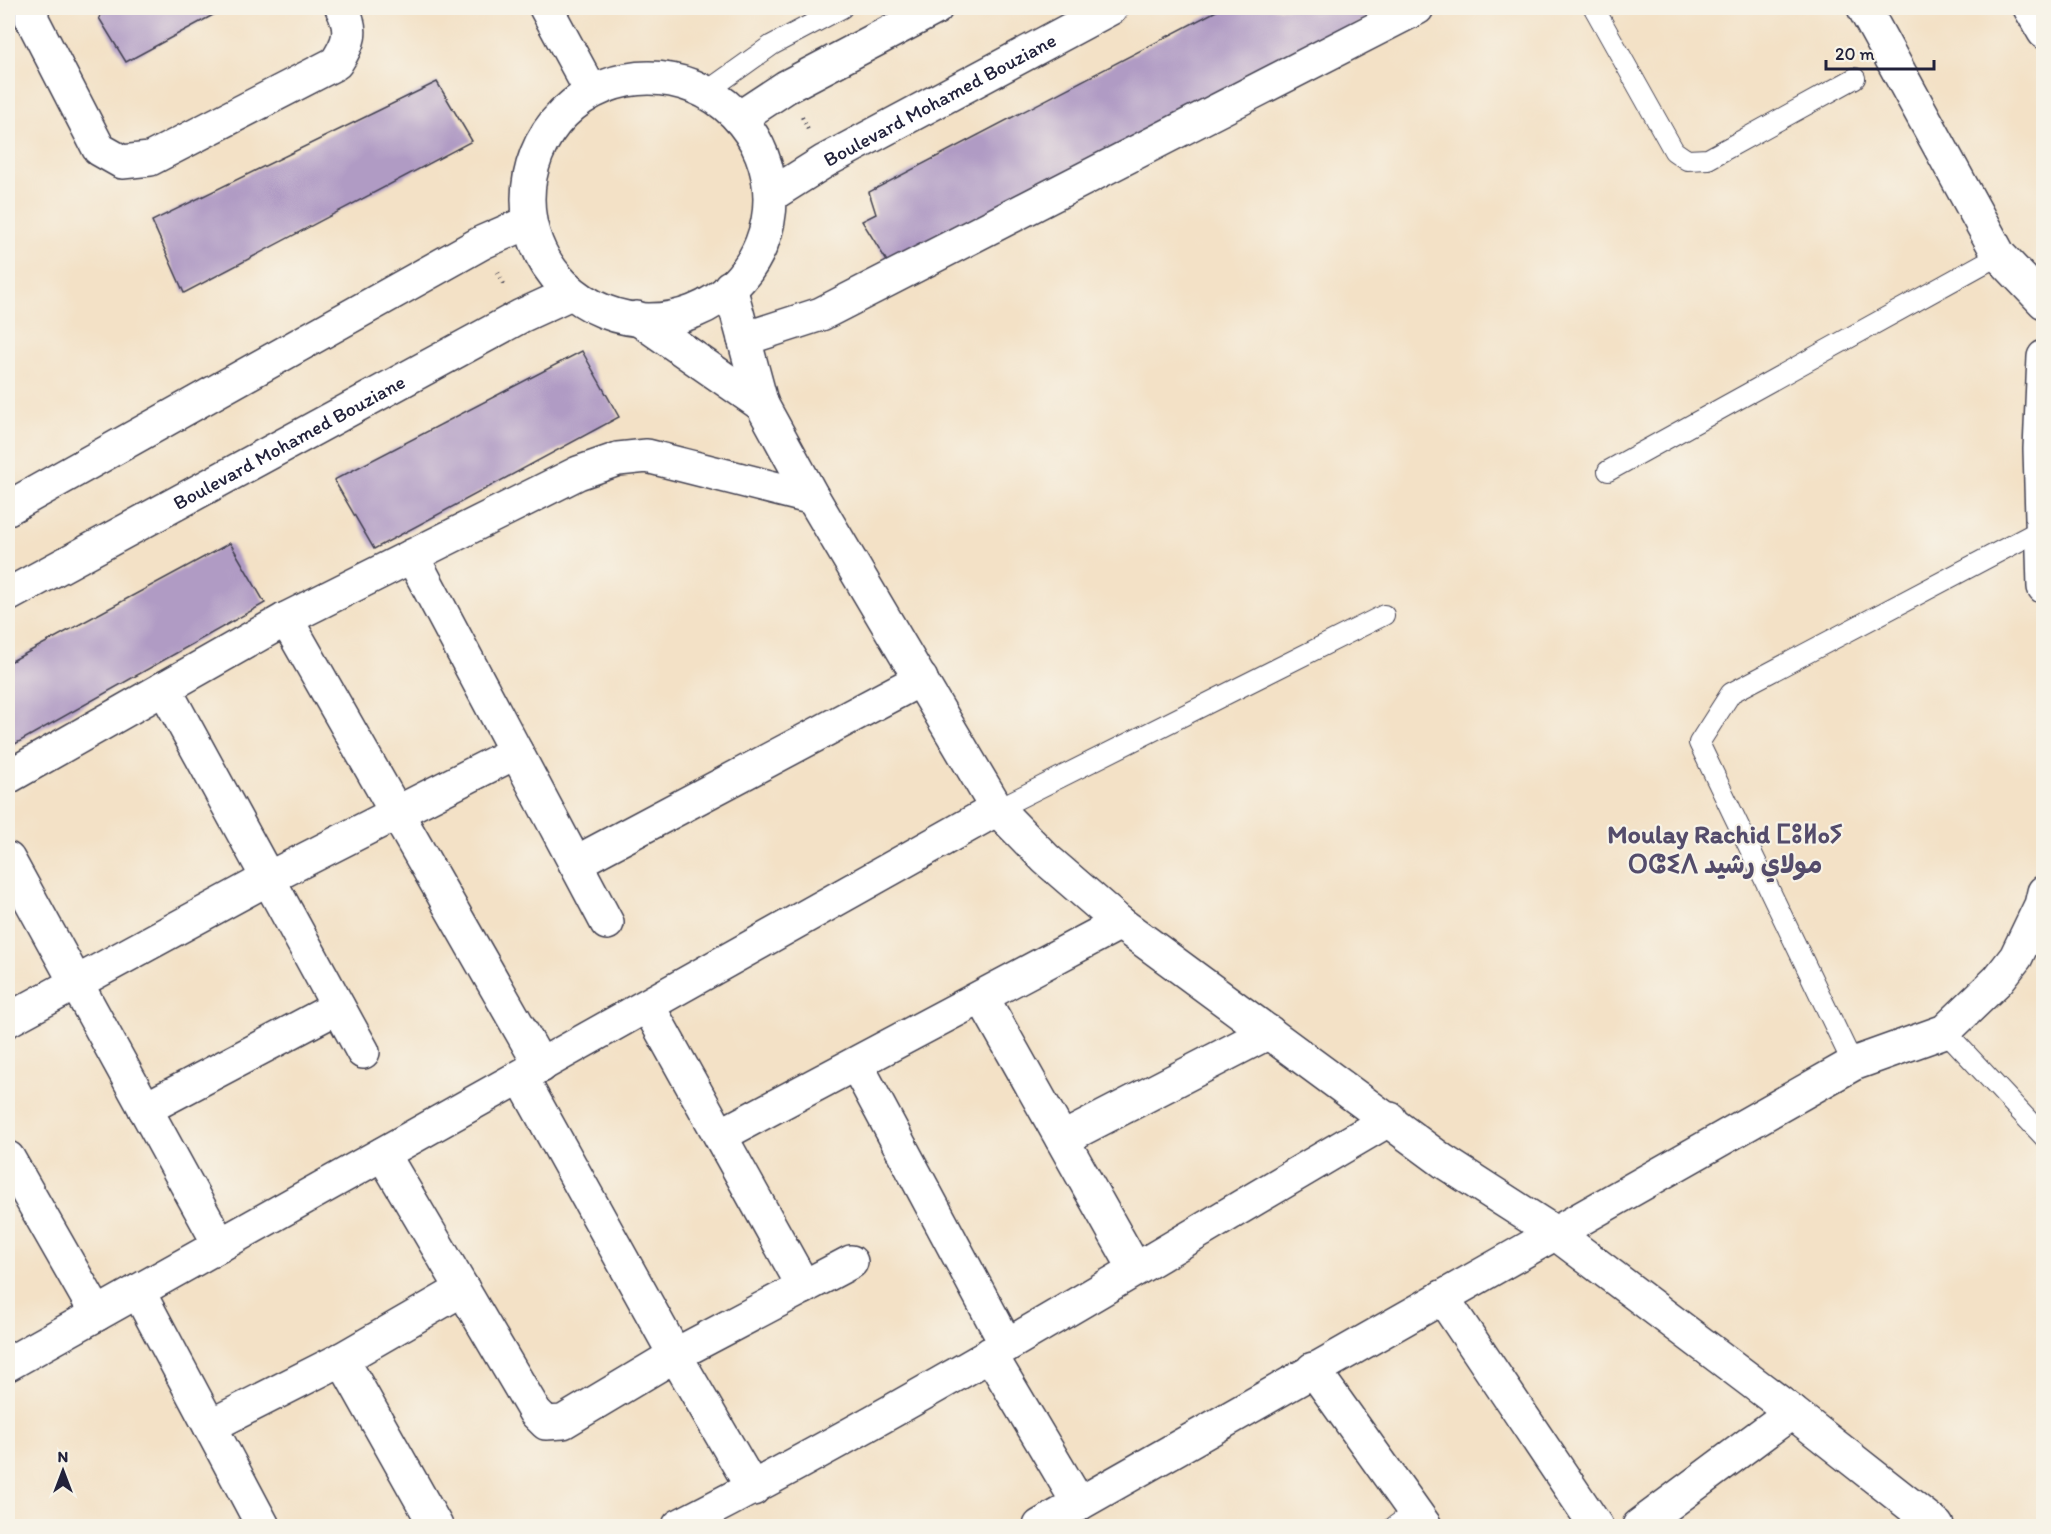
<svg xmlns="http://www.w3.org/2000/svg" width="2051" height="1534" viewBox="0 0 2051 1534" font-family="Itim,'Playpen Sans Arabic','Noto Sans Tifinagh',sans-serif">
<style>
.building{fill:#b09bc4}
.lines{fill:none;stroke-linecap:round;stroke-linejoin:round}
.service-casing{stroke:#413f50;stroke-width:22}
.minor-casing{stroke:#413f50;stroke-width:36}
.tertiary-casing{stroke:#413f50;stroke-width:36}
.path{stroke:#413f50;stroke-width:4;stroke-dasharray:1.5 4.5;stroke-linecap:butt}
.service{stroke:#fff;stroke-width:20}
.minor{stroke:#fff;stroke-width:33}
.tertiary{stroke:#fff;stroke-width:33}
.labels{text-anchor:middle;stroke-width:4.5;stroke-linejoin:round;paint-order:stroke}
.street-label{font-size:20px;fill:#22223b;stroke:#f7f3e8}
.district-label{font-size:26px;font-weight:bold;fill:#544c6b;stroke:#f7f3e8}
</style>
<rect width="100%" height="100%" fill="#f7f3e8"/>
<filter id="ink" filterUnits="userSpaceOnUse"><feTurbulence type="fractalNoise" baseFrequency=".0167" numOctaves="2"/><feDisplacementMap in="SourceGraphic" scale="12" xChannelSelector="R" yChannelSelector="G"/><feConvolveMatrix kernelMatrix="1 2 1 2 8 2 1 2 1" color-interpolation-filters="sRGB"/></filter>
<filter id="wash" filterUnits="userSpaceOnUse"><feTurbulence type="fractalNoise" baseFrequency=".008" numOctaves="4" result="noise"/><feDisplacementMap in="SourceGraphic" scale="24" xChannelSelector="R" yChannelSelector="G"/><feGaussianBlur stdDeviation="1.35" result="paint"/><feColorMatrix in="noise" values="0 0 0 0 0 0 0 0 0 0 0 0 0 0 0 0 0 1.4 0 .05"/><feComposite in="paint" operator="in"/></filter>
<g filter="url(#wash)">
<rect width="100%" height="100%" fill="#f3e1c6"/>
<g id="blocks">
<g class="building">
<path d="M104,8h122l-100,54 -27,-44z"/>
<path d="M1222,8h166l-495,263 -31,-50 14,-7 -7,-22z"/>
<path d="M437,82l35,59 -288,152 -32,-72z"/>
<path d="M582,351l37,66 -245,132 -40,-69z"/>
<path d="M230,543l35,60 -257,145v-85z"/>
</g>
</g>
</g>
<g filter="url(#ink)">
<use href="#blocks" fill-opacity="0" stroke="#413f50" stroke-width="1.5"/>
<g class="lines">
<g class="service-casing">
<g id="service">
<path d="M1594,8l80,143 13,9 21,-1 147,-81"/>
<path d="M706,92l66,-47 70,-37"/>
<path d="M1608,471l391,-216"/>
<path d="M997,809l387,-194"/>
<path d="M1945,1031l99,106"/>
<path d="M1853,1064l-154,-321 32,-50 311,-164"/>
<path d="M1395,1526l20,-14"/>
</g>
</g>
<g class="minor-casing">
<g id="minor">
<path d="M32,8v11l67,130 23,13 28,-3 186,-96c13,-20 18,-32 6,-55"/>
<path d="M546,8l45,83"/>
<path d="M1864,8l135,247 45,47"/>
<path d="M2030,8l14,24"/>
<path d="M730,287l32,118 51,93 184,311 49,50 74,64 323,238 112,72 237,179 145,114"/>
<path d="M637,318l125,87"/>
<path d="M744,339l77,-25 596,-306"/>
<path d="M2044,357l-4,92 4,138"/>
<path d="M412,556l195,367"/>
<path d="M286,619l255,447"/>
<path d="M164,688l199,364"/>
<path d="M8,777l278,-158 292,-146 40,-14 29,-3 166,42"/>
<path d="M8,859l212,386"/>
<path d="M575,863l346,-184"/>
<path d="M982,997l153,272"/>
<path d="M648,1006l156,281"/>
<path d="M8,1020l259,-141 249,-127"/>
<path d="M856,1064l150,280"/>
<path d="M145,1109l193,-102"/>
<path d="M721,1135l399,-212"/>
<path d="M1062,1139l207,-107"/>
<path d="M383,1154l152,258 11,11 17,-1 112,-67 -154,-278"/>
<path d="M8,1158l89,156"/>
<path d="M138,1291l125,235"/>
<path d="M1442,1297l154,229"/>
<path d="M990,1354l89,150"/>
<path d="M342,1359l94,167"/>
<path d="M8,1364l989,-555"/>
<path d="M1313,1369l112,157"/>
<path d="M210,1426l132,-67 121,-70"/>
<path d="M753,1489l-78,-134 176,-93"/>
<path d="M679,1526c242,-124 475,-269 711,-407"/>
<path d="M1040,1526l813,-462 92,-33 53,-51 18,-23 25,-52 3,-13"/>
<path d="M1639,1526l153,-114"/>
</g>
</g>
<g class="tertiary-casing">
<g id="tertiary">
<circle cx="649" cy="199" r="121"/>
<path d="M739,118l47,-31 150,-79"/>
<path id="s1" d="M771,195l54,-34 286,-153"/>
<path d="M8,508l475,-266 46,-20"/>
<path id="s2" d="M8,595l513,-279 50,-23"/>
</g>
</g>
<g class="path">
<path d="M802,117l7,15"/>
<path d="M498,272l7,14"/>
</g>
<use href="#service" class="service"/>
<use href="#minor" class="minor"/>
<use href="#tertiary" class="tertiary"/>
</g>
</g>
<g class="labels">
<g class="street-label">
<text dy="7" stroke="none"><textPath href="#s1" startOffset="194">Boulevard Mohamed Bouziane</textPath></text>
<text dy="7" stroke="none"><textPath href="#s2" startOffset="320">Boulevard Mohamed Bouziane</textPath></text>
</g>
<g class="district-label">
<text x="1725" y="843">Moulay Rachid ⵎⵓⵍⴰⵢ<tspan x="1725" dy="30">ⵔⵛⵉⴷ مولاي رشيد</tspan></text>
</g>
</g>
<rect width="2051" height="1534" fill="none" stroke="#f7f3e8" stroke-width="30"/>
<g transform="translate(63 1471)" stroke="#f7f3e8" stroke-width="4.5" paint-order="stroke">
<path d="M0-4.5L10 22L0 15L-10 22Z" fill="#22223b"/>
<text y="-9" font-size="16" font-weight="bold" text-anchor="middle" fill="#22223b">N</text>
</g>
<path d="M1826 60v9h108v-9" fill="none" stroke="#22223b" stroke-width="3"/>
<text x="1835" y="60" font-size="18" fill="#22223b" stroke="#f7f3e8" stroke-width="4.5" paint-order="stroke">20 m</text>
</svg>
